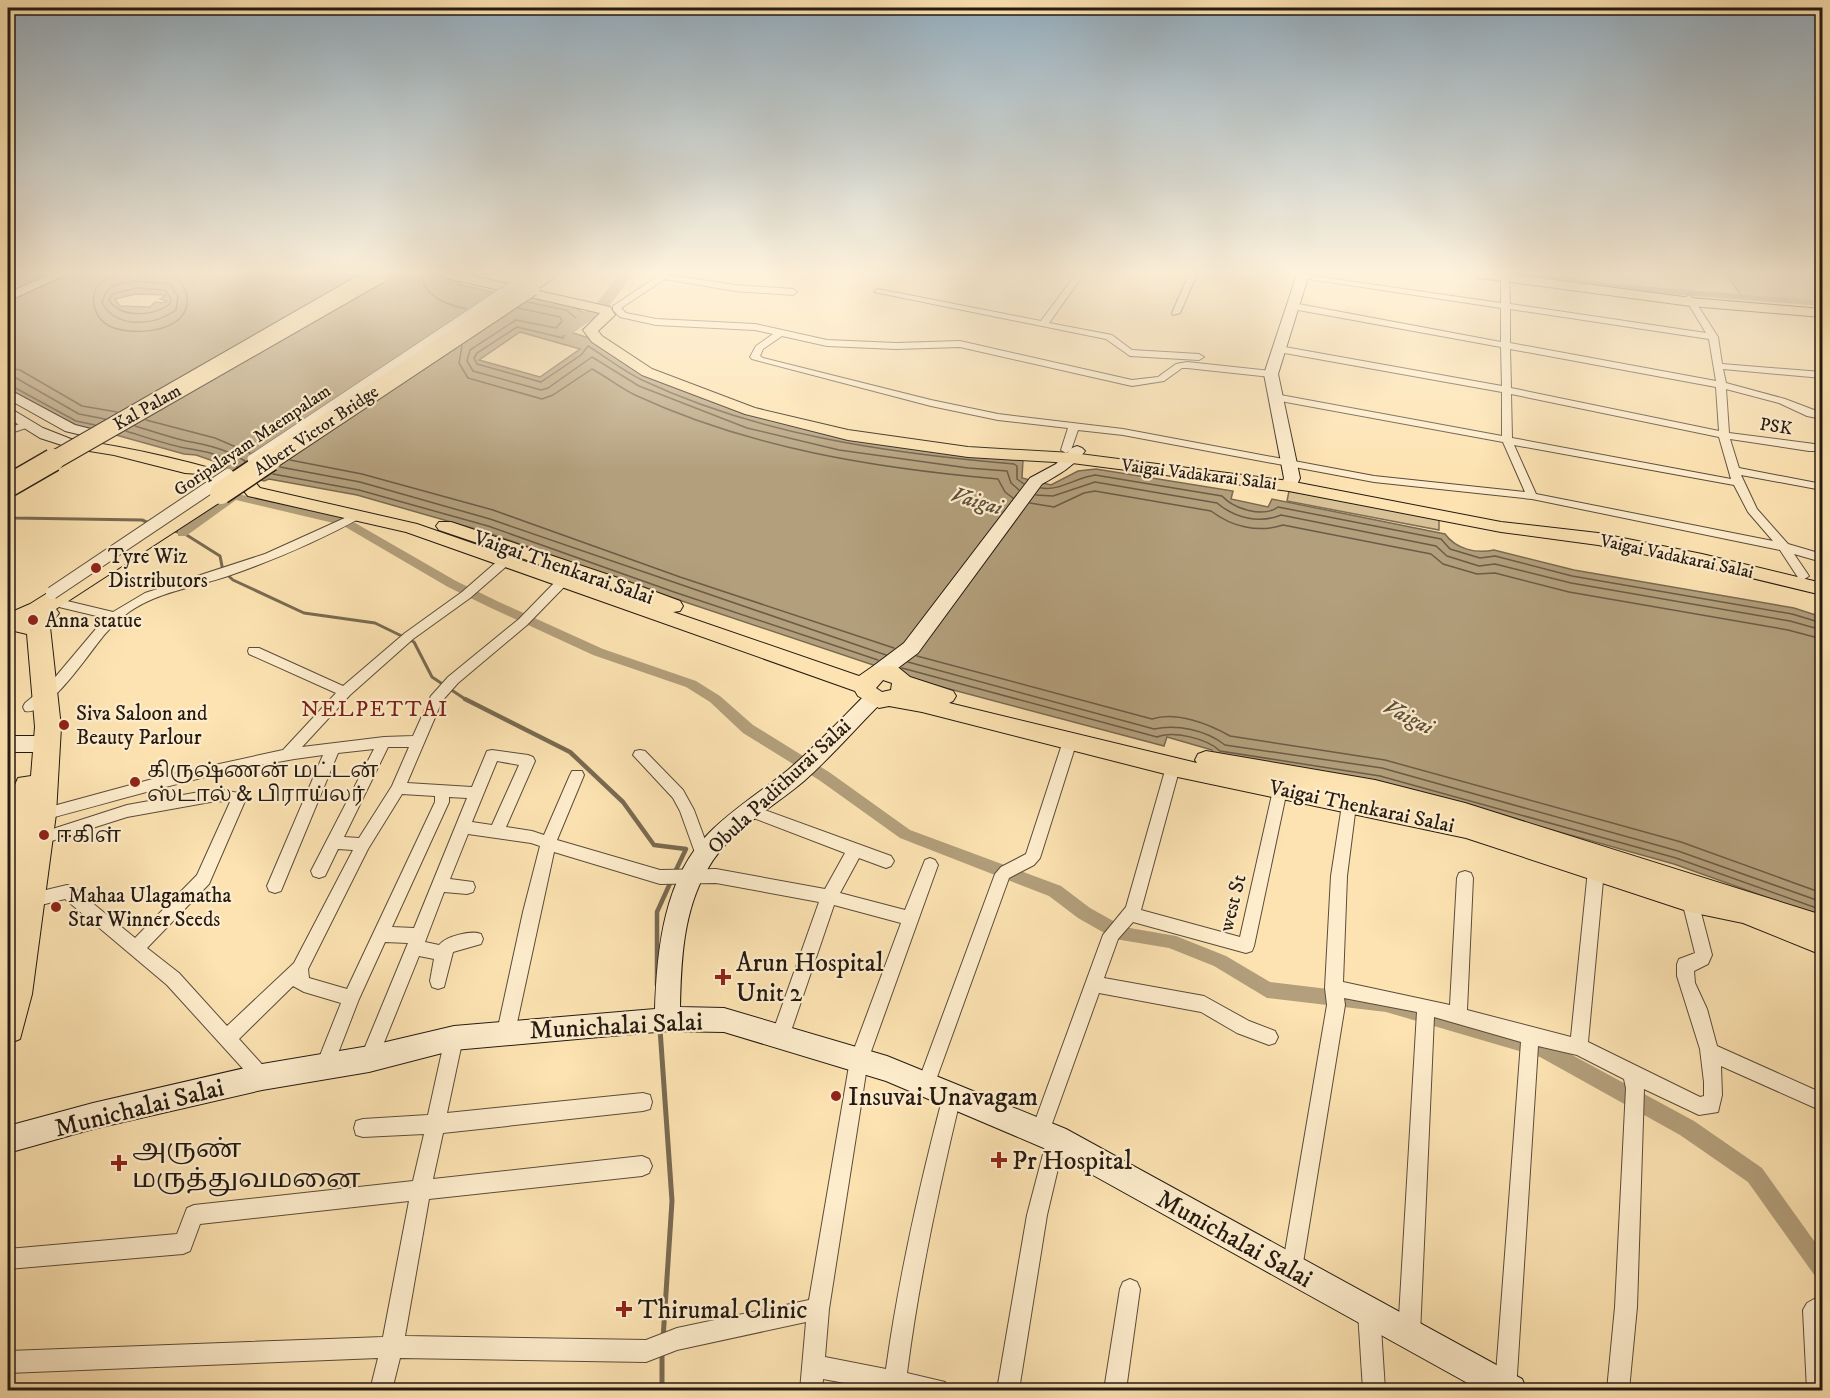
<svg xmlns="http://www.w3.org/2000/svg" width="1830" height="1398" viewBox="0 0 1830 1398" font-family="'IM FELL DW Pica','Noto Serif Tamil',serif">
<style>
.green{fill:#d8c197;stroke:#7e6e54;stroke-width:1.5}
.water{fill:#b39f7c;stroke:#796a52;stroke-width:1.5;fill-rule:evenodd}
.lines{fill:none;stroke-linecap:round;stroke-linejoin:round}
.shore{stroke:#6b5c47;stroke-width:1.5}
.stream-far2{stroke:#796a52;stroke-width:3}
.stream-far1{stroke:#796a52;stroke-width:4.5}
.stream{stroke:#796a52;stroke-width:5}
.canal{fill:#b39f7c;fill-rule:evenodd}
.river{fill:#b39f7c;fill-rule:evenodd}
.street-casing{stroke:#5a4c3a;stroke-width:2}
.secondary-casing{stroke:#231a12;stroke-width:2}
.primary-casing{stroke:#231a12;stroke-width:2}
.highway-casing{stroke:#231a12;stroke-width:2}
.street{fill:#feedcd;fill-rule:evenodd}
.secondary{fill:#feedcd;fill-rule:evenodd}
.primary{fill:#fde3b2;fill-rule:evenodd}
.highway{fill:#fde3b2;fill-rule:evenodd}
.street-bridge-far1-casing{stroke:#5a4c3a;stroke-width:10;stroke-linecap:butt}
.street-bridge-casing{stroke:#5a4c3a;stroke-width:14;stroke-linecap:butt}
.highway-bridge-far1-casing{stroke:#231a12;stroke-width:20;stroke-linecap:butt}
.highway-bridge-casing{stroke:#231a12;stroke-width:25;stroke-linecap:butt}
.street-bridge-far1{stroke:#feedcd;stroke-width:9}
.street-bridge{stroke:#feedcd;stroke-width:12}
.highway-bridge-far1{stroke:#fde3b2;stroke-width:18}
.highway-bridge{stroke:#fde3b2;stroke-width:22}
.poi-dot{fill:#8f2418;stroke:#feedcd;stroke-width:2}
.labels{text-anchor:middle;stroke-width:4.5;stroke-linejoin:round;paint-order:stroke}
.far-street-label{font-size:18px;fill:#231a12;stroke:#feedcd}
.poi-label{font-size:21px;fill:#231a12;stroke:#feedcd;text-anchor:start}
.street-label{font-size:21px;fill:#231a12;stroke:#feedcd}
.water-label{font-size:22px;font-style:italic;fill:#5d4f3c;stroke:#feedcd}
.neighbourhood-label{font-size:22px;letter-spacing:1.5px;fill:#7a1f14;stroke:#feedcd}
.near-poi-label{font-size:26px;fill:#231a12;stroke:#feedcd;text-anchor:start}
.near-street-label{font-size:26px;fill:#231a12;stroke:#feedcd}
</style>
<rect width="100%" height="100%" fill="#fde3b2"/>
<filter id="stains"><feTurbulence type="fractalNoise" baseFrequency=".00333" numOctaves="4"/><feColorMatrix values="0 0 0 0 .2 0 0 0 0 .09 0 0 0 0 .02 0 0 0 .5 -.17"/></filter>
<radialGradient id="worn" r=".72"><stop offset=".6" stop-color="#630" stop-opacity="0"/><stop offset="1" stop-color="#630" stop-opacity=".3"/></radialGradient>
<g class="green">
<path d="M1726,274h96v29l-80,-6z"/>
<path d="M1289,491l150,28v11l-152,-29z"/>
</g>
<path class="water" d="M8,274h372l9,2 43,-2 30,7 -4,3 38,9 5,-3 69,15 22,12 -22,15 16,5 21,14 143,64 270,43 3,2 -1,18 29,7 27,-14 18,-2 137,22 -2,8 37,8 4,-8 173,35c11,15 31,20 49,16l80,20 220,38 28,9v300l-148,-53 -296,-83 -167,-25 1,-6 -45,-13 -3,9 -237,-63 -254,-85 -187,-66 -129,-37 -88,-16 -5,2 -40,-12 4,-3 -32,-11 -12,-1 -68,-19 -41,-8 -67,-38zM136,294l30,1 -6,4 7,2 -4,2 -8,-1 -5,5 -30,-1 -5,-7zM520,332l60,17 -40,28 -61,-17z"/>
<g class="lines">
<g class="shore">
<path d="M122,274c-7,2 -16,3 -21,9 -14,12 -7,35 8,43 21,10 72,8 78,-21 2,-14 -6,-25 -17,-31"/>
<path d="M421,274c4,23 24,30 45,35"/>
<path d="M134,281l36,3 8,13 -2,13c-22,16 -59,19 -74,-7 5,-20 14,-18 32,-22z"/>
<path d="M136,288l29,2 6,9 -1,5c-16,12 -49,15 -61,-4l3,-6z"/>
<path d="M527,302l39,8 11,9 -10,8 -4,11 -46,-11 -40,26 -3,5 3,6 64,18 40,-27 7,-9c18,11 35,25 54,34 117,55 245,73 372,84l3,2v13l7,5"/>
<path d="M518,308l42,9 2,4 -6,7 -40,-8 -46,30 -3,11 6,10 68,19 7,-2 44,-31 47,29 108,42 92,22 129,18 39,3 4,12 8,7"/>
<path d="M462,346l-3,17 9,15 74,21 11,-4 39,-26c15,8 28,19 43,26 114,53 239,73 363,84l7,13 8,6"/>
<path d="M8,368l12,2 62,36 35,6"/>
<path d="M8,377l8,1 63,36 26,5"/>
<path d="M8,384l68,37 19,4"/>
<path d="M146,420l69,18 35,15"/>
<path d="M135,426c17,5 34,11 51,15 22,4 40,8 59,20"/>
<path d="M126,431c19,6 39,13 59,17 19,3 37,6 52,19"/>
<path d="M290,460l72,14 131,36 187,67 214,71"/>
<path d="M280,467l80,15 130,37 396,136"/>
<path d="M273,474l86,16 129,36 186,66 204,68"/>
<path d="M1041,488c19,3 34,-10 54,-13l127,21c12,13 41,22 56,11l163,32 9,10 30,9 15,-2 77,20 220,38 30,9"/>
<path d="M1036,495l17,1 42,-14 122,21c18,15 42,21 64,12l155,31 11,10 32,10 16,-2 76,19 219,38 32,9"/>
<path d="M1030,503l24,4 30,-14 11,-2 116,20c21,16 47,22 72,14l148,29 12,10 34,10 18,-1 74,19 219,38 34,9"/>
<path d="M917,656l235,63c24,-8 57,5 78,17l155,24 296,82 141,51"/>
<path d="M908,662l246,67c23,-5 52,1 71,16l157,23 296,83 144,51"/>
<path d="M902,668l255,69c16,-7 51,2 63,14l160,25 296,82 146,52"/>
</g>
<g class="stream-far2">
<path d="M8,515l6,3 128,2 7,3"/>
<path d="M171,530l14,4 35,22 3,15 10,9 71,33 71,10 39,19 18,35 36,24"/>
</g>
<g class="stream-far1">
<path d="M465,699l105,53 53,50 31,43 32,4 -11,23"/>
<path d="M657,985v-73l15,-33"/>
</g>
<g class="stream">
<path d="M660,1029l12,172 -9,138"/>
<path d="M662,1352v38"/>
</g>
<g class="canal">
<path d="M1518,274h22l77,10 205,17v5l-205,-16 -95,-14z"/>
<path d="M234,493l116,27 106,61 43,21 104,47 93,32 24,15 33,29 76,47 81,58 151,56 29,22 34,19 52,9 50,20 44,26 116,14 164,47 144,78 68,47 60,84v27l-7,-3 -67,-94 -68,-47 -140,-78 -154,-45 -119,-14 -53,-32 -45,-18 -54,-9 -37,-21 -29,-22 -149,-58 -81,-58 -76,-47 -33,-31 -24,-15 -93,-32 -102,-47 -43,-21 -106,-62 -106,-25 -50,36h-8v-6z"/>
</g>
<path class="river" d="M619,274h14l-26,35 -37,26h-10l-2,-3 2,-3 37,-26z"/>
<g class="street-casing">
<g id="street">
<path d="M661,274l74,11 58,4 4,3 -4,3 -58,-4 -70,-12 -44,29 5,5 30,6 99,5 72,16 69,3 64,-2 172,39 26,-3 18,-13 11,-2 84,9 5,3 -5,3 -84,-9h-5l-18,13 -32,5 -172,-39 -64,2 -69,-3 -45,-10 -19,13 -3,7 3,2 168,42 67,14 125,15 251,47 151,16 -22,-50 -228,-42 -5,-3 5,-3 227,42v-44l-223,-40 -5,-3 5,-3 223,40 -1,-39 -208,-38 -4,-3 4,-3 208,39v-34l-199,-30 -4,-2 1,-2 202,29v-29h8l1,30 196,29 -21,-35 4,-3 4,3 25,39 4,27 100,8v6l-99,-9 3,14 59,16 37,14v6l-15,-3 -28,-13 -53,-14 3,44 93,12v6h-13l-79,-12 9,29 83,16v6l-81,-15 16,34 31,35 34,10v8l-28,-8 15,22 -6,4 -4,-1 -19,-29 -248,-51 -158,-17 -251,-47 -45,-5 -7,20 -5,3 -5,-3 7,-22 -70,-8 -67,-14 -179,-47 -2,-2 6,-11 17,-12 -18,-4 -99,-5 -36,-8 -7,-7v-4zM1510,309l199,30 7,42 -206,-38zM1510,349l206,38 3,44 -208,-43zM1511,394l208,43 12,42 -219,-41zM1514,445l220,40 14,27 25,29 -237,-47z"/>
<path d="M1076,274h8l-35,49 63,12 20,15 67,4 5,3 -5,3 -69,-4 -24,-17 -232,-47 4,-3 163,32z"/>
<path d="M1189,274h8l-17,39 -7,2 -1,-2z"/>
<path d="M25,422l5,3 -1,2 -21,7v-6z"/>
<path d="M358,512l6,3 -2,2c-43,24 -88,43 -134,59 -33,11 -71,16 -99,36 -9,7 -17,14 -24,22 -14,16 -57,83 -80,77l-2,-4 2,-4 27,-22 53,-63 -46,-11 -2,-3 2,-3 4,-1 50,12 32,-19 120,-39z"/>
<path d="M505,557l6,4 -2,3 -39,34 -57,41 -63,56 -48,52 82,-10 29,-1 18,-40 17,-19 71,-58 38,-39 4,-1 6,4 -2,3 -38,39 -69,58 -16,18 -35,82 65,4 15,-36 5,-1 36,5 5,2 2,4 -29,66 26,4 12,4 26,-60 2,-4h10l2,4 -27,65 103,30 56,-1 109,20 20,-36 -99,-38 -2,-4 2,-4 5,-2 140,51 3,5 -3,5 -5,2 -27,-10 -19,35 65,17 20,-50 5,-2 5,2 3,5 -70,195 -39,249 -4,48 61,12c13,-93 33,-182 57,-273l2,-6 7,-3 7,3 2,6c-22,92 -42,183 -54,277l38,9 3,8h-65l-60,-11 -1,11h-22l6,-68 -129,28 -31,12 -246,-4 -8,32h-22l8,-32 -370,15v-22l375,-14 26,-136 -209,23 -10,27 -7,3 -175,15v-20l169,-15 10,-26 7,-3 219,-24 11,-47 -61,3 -7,-2 -2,-7 2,-7 7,-2 65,-4 17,-77 3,-6 6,-2 6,2 3,6 -16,75 196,-20 7,2 2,7 -2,7 -7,2 -200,22 -10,46 209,-23 7,3 3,7 -3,7 -7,3 -213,23 -24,137 241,4 31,-12 132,-28 41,-240 51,-137 -67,-18 -45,132 -3,6 -6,2 -6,-2 -3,-6 48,-135 -103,-19 -56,1 -106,-32 -39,180 -3,6 -6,2 -6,-2 -3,-6 26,-120 17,-66 -9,-3 -63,-9 -18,45 23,3 2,5 -2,5 -6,2 -23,-2 -19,50 14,3c7,-9 32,-15 42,-11l2,5 -2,5 -28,8 -9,35 -6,2 -6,-2 -2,-6 4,-22 -15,-3 -44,109 -6,3 -6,-3 -3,-6 48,-116 -23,-1 -26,57 -29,75 -6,3 -6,-3 -3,-6 26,-65 -37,-11 -11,-6 -54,53 29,32 3,6 -3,6 -6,3 -6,-3 -89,-98 -102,-86 -36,9 -6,-2 -2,-5 2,-5 6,-2 38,-9 6,2 62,51 62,-63 33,-73 -14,-1 -89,16 -88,28 -5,-2 -3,-4 3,-4 93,-30 89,-16 23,4 6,8 -36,83 -62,64 32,25 48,53 67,-63 59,-113 -15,-1 -13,27 -6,2 -6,-2 -2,-5 63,-122 -36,4 -55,133 -2,5 -6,2 -6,-2 -2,-5 56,-131c-96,12 -190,41 -283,66l-5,-2 -2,-4 2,-4 125,-34 123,-27 53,-57 -87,-39 -1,-3 1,-3h10l84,38 62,-53 57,-41 39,-34zM388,747h21l-17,39 -33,52 -15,-1zM497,761l22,4 -27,60 -20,-3zM402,794l33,2v6l-88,187 -38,-11 -1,-9 60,-120zM449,797l18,1 -53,130 -22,-1 57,-125z"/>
<path d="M1070,736l5,1 2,4 -37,117 -6,7 -25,13 -77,213 -6,3 -6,-3 -3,-6 78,-211 6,-7 25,-13 37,-113 2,-4z"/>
<path d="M640,750l5,1 38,39 11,20 17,46 -3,5 -5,1 -5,-1 -18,-50 -7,-13 -40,-43 2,-4z"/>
<path d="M1173,761l5,2 2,4 -39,143 99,27 33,-147 2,-4 5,-2 5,2 2,4 -33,156 -2,5 -6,2 -113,-31 -15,17 -14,39 100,18 45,25 26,10 3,6 -3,6 -6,2 -32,-12 -36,-21 -102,-19 -50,139 -2,7 -7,2 -7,-2 -2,-7 72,-197 23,-28 40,-140 2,-4z"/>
<path d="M1349,799l5,2 2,4 -9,71 -4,106 107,23 7,-127 2,-5 6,-2 6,2 2,5 -6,132 104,27 17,-167 2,-5 6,-2 6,2 2,5 -16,172 112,55 4,-1v-14l-4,-33 -23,-73v-12l2,-5 16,-6 -13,-52 2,-5 6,-2 6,2 2,5 14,54 -4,9 -14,7 1,12 12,26 10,37 105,47v18l-101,-45 1,29 -4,17 -19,3 -55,-26 -7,218 -8,83h-22l8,-83 11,-219 -2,-9 -47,-24 -39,-9 -22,344h-20l-1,-3 26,-345 -87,-25 -14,317 -3,8 -8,3 -8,-3 -3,-8 19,-322 -73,-14 1,7 -43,264 -3,7 -7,3 -7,-3 -3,-7 45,-264 -2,-17 6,-112 11,-71 2,-4z"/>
<path d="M1056,1130l7,2 2,7 -18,76 -28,175h-22l30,-175 20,-76 2,-7z"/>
<path d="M1130,1279l7,3 3,7 -14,101h-22l16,-101 3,-7z"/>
<path d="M1814,1299l8,4v87h-15l-4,-80 4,-7z"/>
<path d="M1369,1301l7,4 4,7 5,78h-22l-5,-78 4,-7z"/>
</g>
</g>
<g class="secondary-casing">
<g id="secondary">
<path d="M51,274h16l-59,27v-8z"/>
<path d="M1297,274h12l-31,100 22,104 -5,11 -6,2 -8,-5 3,-8 -20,-104z"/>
<path d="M8,389l67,36 20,5 2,3 -7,4 -25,-6 -57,-32z"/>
<path d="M8,407l35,21 33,13 2,3 -7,4 -31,-10 -32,-20z"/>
<path d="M1077,446l5,2 3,3c-12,16 -27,24 -43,33l-124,169 -32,24 -7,2 -7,-2 -3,-5 3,-5 32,-24 126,-165 26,-14 16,-16z"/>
<path d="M874,691l7,2 3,5 -3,5c-26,26 -50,54 -77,78 -33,28 -76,50 -97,89 -24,41 -26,91 -27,137l44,1 163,48 179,73 456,250 5,11h-47l-434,-241 -160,-68 -162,-49 -57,-1 -213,19 -85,22 -107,18 -169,39 -85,24v-27l85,-23 169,-39 107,-18 85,-20 201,-17c2,-60 9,-131 54,-176 24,-24 53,-42 79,-63 28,-24 53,-51 79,-77z"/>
<path d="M8,736h39l7,3 3,5 -3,5 -7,3h-39z"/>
</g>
</g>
<g class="primary-casing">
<g id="primary">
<path d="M440,274h23l147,33 5,8 -17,16 4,5 50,33 103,39 93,22 120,17 104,6 217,28 212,41 97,11 104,21 120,29v12l-120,-29 -104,-21 -97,-13 -212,-41 -217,-28 -104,-6 -120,-17 -103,-26 -103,-39 -50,-33 -9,-12 17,-17 -154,-35z"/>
<path d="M1474,274h35l182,24 131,11v8l-131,-11 -211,-28z"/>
<path d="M71,439c62,9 125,23 184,43l5,6 157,36 237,82 -50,-20 -165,-56 -3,-4 3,-4h12l167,56 62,23 3,5 -3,5 -7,1 186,64 13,-9 20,-1 7,2 11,9 43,14 3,5 -3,5 -4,2 248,60 -2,-3 3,-6 8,-3 169,29 90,23 357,112v40l-79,-32 -53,-11 -224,-74 -293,-62 -251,-64 -33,-6 -10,2 -21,-12 -3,-5 -449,-159 -158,-36 -5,-6 -44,-16 -14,-1 -71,-18 -49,-8 -2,-3 2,-3zM883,680l9,3 -1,7 -9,2 -6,-4z"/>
</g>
</g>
<g class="highway-casing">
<g id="highway">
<path d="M540,274h18l-21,16h-12l-2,-3z"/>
<path d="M221,487l7,2 3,4 -3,4 -172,112 3,4 -9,14 11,100 -5,87 -24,180 -12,45 -12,5v-99l4,-29 -4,1c0,-40 -8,-103 10,-139l13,-2 4,-49 -8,-93 -17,-4 -2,-8 6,-11 16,-7 184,-115z"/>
</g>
</g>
<use href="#street" class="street"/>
<use href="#secondary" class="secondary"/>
<use href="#primary" class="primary"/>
<use href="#highway" class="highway"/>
<g class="street-bridge-far1-casing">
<path id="street-bridge-far1" d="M252,459l278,-185"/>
</g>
<g class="street-bridge-casing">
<path id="street-bridge" d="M52,593l176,-118"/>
</g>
<g class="highway-bridge-far1-casing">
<g id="highway-bridge-far1">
<path d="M51,462l328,-188"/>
<path d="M268,462l263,-175"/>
</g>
</g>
<g class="highway-bridge-casing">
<g id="highway-bridge">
<path d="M8,486l45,-26"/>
<path d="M221,493l49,-33"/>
</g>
</g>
<use href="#street-bridge-far1" class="street-bridge-far1"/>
<use href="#street-bridge" class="street-bridge"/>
<use href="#highway-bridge-far1" class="highway-bridge-far1"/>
<use href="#highway-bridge" class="highway-bridge"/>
</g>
<linearGradient id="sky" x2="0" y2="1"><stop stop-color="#93acbd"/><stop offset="0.58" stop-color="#fef2dc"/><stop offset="1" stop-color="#fef2dc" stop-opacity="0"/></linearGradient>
<rect width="1830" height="470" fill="url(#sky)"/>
<g class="poi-dot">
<circle cx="96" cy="568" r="6"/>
<circle cx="33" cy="620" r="6"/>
<circle cx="64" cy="725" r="6"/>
<circle cx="135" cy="782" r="6"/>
<circle cx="44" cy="835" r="6"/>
<circle cx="56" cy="907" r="6"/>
<path d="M720 968h6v6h6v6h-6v6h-6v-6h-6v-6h6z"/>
<circle cx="836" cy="1096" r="6"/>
<path d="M996 1151h6v6h6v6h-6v6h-6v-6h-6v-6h6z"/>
<path d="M116 1154h6v6h6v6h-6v6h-6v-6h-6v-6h6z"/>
<path d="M621 1300h6v6h6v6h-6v6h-6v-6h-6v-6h6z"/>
</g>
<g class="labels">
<g class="far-street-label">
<text transform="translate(147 407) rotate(-30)" y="6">Kal Palam</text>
<text transform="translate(1776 426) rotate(9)" y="6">PSK</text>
<text transform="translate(316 430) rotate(-34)" y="6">Albert Victor Bridge</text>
<text transform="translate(252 440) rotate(-34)" y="6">Goripalayam Maempalam</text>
<text transform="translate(1199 474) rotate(7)" y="6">Vaigai Vadakarai Salai</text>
<text transform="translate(1677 556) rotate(12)" y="6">Vaigai Vadakarai Salai</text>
</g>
<g class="poi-label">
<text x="108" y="563">Tyre Wiz<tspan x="108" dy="24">Distributors</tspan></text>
<text x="45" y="627">Anna statue</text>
<text x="76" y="720">Siva Saloon and<tspan x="76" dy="24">Beauty Parlour</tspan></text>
<text x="147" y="777">கிருஷ்ணன் மட்டன்<tspan x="147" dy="24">ஸ்டால் &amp; பிராய்லர்</tspan></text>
<text x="56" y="842">ஈகிள்</text>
<text x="68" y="902">Mahaa Ulagamatha<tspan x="68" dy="24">Star Winner Seeds</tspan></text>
</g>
<g class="street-label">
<text transform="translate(564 567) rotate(19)" y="7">Vaigai Thenkarai Salai</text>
<text transform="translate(779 786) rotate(-43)" y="7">Obula Padithurai Salai</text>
<text transform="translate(1362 806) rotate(12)" y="7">Vaigai Thenkarai Salai</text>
<text transform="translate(1232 903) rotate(-76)" y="7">west St</text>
</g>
<g class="water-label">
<text transform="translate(977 500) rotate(16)" y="8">Vaigai</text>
<text transform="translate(1409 716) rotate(27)" y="8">Vaigai</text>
</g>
<g class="neighbourhood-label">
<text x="375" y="716">NELPETTAI</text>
</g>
<g class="near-poi-label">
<text x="736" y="971">Arun Hospital<tspan x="736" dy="30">Unit 2</tspan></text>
<text x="848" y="1105">Insuvai Unavagam</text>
<text x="132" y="1157">அருண்<tspan x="132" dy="30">மருத்துவமனை</tspan></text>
<text x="1012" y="1169">Pr Hospital</text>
<text x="638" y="1318">Thirumal Clinic</text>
</g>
<g class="near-street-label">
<text transform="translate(616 1025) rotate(-3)" y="9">Munichalai Salai</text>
<text transform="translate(139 1107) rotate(-14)" y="9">Munichalai Salai</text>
<text transform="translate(1235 1238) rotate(29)" y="9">Munichalai Salai</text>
</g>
</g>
<rect width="1830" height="1398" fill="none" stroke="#fde3b2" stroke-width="30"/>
<rect x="9" y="9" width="1812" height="1380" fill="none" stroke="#231a12" stroke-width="3"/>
<rect x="15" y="15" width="1800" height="1368" fill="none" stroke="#231a12" stroke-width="1.5"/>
<rect width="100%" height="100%" filter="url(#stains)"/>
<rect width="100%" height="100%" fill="url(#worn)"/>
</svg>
